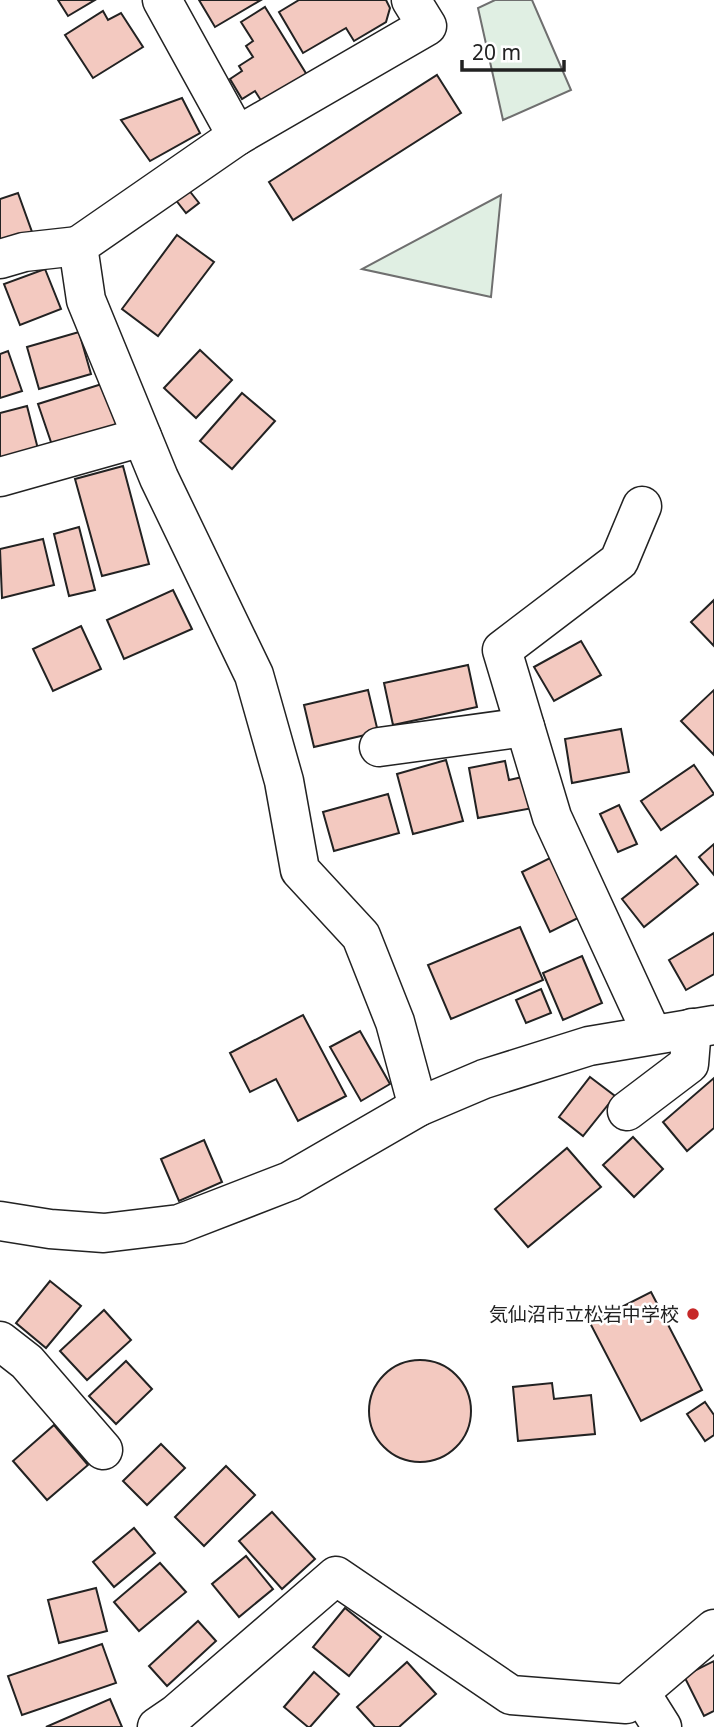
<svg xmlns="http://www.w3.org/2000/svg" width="714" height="1727" viewBox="0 0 714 1727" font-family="'Noto Sans','Noto Sans JP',sans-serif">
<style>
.green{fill:#e0efe3;stroke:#6f6f6f;stroke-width:2}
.building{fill:#f3c9c0;stroke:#222;stroke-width:2}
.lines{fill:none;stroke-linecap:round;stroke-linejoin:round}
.minor-casing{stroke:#222;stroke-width:41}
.minor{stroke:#fff;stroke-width:38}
.poi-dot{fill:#c62828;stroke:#fff;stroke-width:2.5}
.labels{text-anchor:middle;stroke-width:5;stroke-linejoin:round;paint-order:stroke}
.poi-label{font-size:19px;fill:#222;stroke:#fff;text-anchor:end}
</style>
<rect width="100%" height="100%" fill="#fff"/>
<g class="green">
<path d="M495,0h37l39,90 -68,30 -25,-112z"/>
<path d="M501,195l-10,102 -129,-28z"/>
</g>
<g class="building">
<path d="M58,0h37l-27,16z"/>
<path d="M199,0h62l-46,27z"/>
<path d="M299,0h87l4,8 -4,14 -32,19 -8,-13 -43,25 -24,-41z"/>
<path d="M265,7l42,68 -45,27 -7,-11 -13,8 -12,-20 12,-8 -3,-5 14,-9 -7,-11 7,-5 -12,-19z"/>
<path d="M103,11l5,9 13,-7 22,34 -50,31 -28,-43z"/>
<path d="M437,75l24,38 -168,107 -24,-38z"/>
<path d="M182,98l18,35 -50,28 -29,-41z"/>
<path d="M188,189l11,14 -13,10 -11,-14z"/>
<path d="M18,193l14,39 -32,11v-44z"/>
<path d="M177,235l37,27 -56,74 -36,-27z"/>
<path d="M45,269l16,40 -41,16 -16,-41z"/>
<path d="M79,332l12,42 -52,15 -12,-42z"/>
<path d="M200,350l32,30 -36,38 -32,-30z"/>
<path d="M8,351l14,40 -22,7v-44z"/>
<path d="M105,383l14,41 -67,21 -14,-41z"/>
<path d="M242,393l33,28 -43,48 -32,-28z"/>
<path d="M27,406l11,43 -38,10v-46z"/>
<path d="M123,466l26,98 -47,12 -27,-97z"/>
<path d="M79,527l16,63 -26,6 -15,-62z"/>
<path d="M43,539l11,46 -52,13 -2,-49z"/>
<path d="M173,590l19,39 -68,30 -17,-39z"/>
<path d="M714,600v46l-23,-24z"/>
<path d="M81,626l20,43 -48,22 -20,-42z"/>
<path d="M581,641l20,34 -47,26 -20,-34z"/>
<path d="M468,665l9,42 -84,18 -9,-42z"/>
<path d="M368,690l10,42 -64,15 -10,-42z"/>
<path d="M714,690v65l-33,-34z"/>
<path d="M621,729l8,43 -57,11 -7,-44z"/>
<path d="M446,760l17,61 -50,13 -16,-60z"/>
<path d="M505,761l4,19 18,-4 6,32 -55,10 -9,-50z"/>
<path d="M694,765l20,29 -53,36 -20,-29z"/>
<path d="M388,794l11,39 -65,18 -11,-39z"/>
<path d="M619,805l18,39 -19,8 -18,-38z"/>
<path d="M714,844v31l-15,-18z"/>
<path d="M556,855l28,60 -34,17 -28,-60z"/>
<path d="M676,856l22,28 -54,43 -22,-28z"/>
<path d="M520,927l23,53 -92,39 -23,-54z"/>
<path d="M714,933v41l-28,16 -17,-30z"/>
<path d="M582,956l20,47 -39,17 -20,-47z"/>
<path d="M541,989l10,24 -25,10 -10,-23z"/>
<path d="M303,1015l43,81 -48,25 -22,-42 -26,13 -20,-39z"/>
<path d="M360,1031l30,53 -29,17 -31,-54z"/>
<path d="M590,1077l25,19 -32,40 -24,-19z"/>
<path d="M714,1078v50l-27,23 -24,-29z"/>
<path d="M633,1137l30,32 -29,28 -31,-32z"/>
<path d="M204,1140l18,42 -43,19 -18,-42z"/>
<path d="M567,1148l34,39 -73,60 -33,-38z"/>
<path d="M50,1281l31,25 -35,42 -30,-25z"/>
<path d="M651,1292l51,98 -61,31 -51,-98z"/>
<path d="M104,1310l27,30 -44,40 -27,-29z"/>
<circle cx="420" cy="1411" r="51"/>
<path d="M126,1361l26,28 -36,35 -27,-28z"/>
<path d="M552,1383l2,16 37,-4 4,39 -77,7 -5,-54z"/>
<path d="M705,1402l9,13v20l-9,6 -18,-27z"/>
<path d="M54,1425l34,40 -41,35 -34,-39z"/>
<path d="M161,1444l24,24 -38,37 -24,-24z"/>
<path d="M226,1466l29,29 -51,51 -29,-29z"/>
<path d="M272,1512l43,47 -33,30 -43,-48z"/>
<path d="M134,1528l21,25 -41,34 -21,-25z"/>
<path d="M246,1556l27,33 -34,28 -27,-33z"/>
<path d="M160,1563l26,29 -47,39 -25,-29z"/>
<path d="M96,1588l11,43 -48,12 -11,-43z"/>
<path d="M345,1608l36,29 -32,39 -36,-29z"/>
<path d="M198,1621l18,20 -49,45 -18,-20z"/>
<path d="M102,1644l14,39 -94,32 -14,-39z"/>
<path d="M714,1661v50l-10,5 -20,-40z"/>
<path d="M407,1662l29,32 -37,33h-24l-18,-20z"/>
<path d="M314,1672l25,22 -29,33h-2l-24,-20z"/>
<path d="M110,1699l12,28h-76z"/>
</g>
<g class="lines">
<g class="minor-casing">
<g id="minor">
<path d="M162,0l75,136 -159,110 8,54 73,178 95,197 30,106 16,89 61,66 34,86 23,85"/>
<path d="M237,136l190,-110 -16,-26"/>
<path d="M0,259l24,-7 54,-6"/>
<path d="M0,477l142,-40"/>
<path d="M642,506l-23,55 -117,89 50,167 100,217"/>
<path d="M379,747l146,-20"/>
<path d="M627,1111l62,-47 3,-36"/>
<path d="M0,1221l50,8 54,4 75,-9 111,-43 128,-74 66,-28 105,-33 125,-21"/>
<path d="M0,1341l27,21 76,88"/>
<path d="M640,1692l22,35"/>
<path d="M157,1727l19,-13 160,-138 175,119 115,9 88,-75"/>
</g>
</g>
<use href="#minor" class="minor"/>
</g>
<circle class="poi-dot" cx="693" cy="1314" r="7"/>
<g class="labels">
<g class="poi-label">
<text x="679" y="1321">気仙沼市立松岩中学校</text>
</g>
</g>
<path d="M462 60v10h102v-10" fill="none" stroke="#222222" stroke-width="3.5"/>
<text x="472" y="60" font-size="21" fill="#222222" stroke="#ffffff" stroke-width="5" paint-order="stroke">20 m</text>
</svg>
